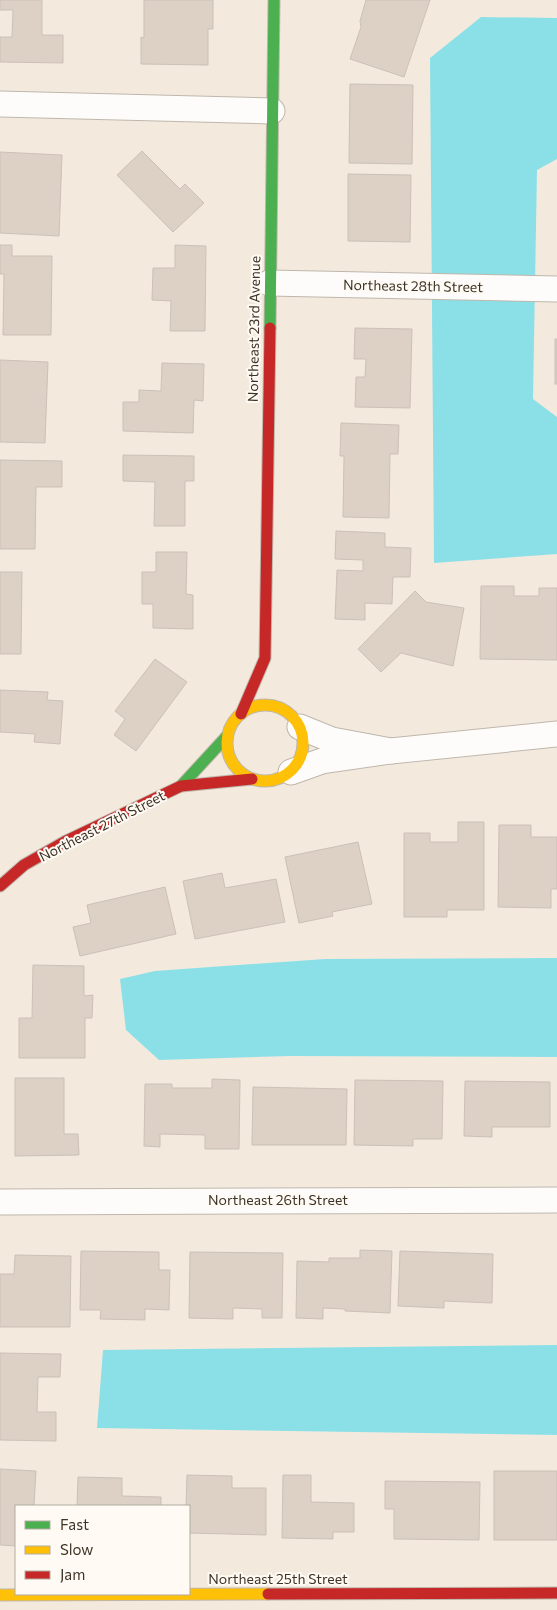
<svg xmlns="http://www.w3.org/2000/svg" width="557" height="1610" viewBox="0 0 557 1610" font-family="Commissioner,sans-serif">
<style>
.water{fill:#8be0e8}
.building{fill:#ddd0c4;stroke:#cbc1b8}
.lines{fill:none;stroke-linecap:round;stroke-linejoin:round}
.street-casing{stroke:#bfb7ac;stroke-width:27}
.fast-casing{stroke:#bfb7ac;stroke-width:13}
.slow-casing{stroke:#bfb7ac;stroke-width:13}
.jam-casing{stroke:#bfb7ac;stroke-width:13}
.street{stroke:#fdfcfa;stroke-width:25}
.fast{stroke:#4caf50;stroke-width:11}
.slow{stroke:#ffc107;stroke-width:11}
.jam{stroke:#c62828;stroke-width:11}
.labels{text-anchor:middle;stroke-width:4;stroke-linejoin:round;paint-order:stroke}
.street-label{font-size:14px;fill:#3d3428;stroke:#fffaf4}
</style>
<rect width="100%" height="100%" fill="#f3eadd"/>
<g class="water">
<path d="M481,17l76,1v141l-20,11 -4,229 24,18v137l-123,9 -4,-505z"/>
<path d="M557,958v99l-267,-1 -131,4 -33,-30 -6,-51 35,-8 170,-12z"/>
<path d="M557,1345v90l-460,-7 6,-78z"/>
</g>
<g class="building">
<path d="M0,0h42v35h21v28l-63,-1v-25h12l1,-27h-13z"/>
<path d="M144,0h69v29h-5v36l-67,-1v-27l3,1z"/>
<path d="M366,0h64l-26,77 -54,-18 11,-32 -1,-6z"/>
<path d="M350,84l63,1 -1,79 -63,-1z"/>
<path d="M142,151l38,38 5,-5 19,19 -31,29 -56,-57z"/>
<path d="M0,152l62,3 -3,81 -59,-3z"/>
<path d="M348,174l63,1 -1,67 -62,-1z"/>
<path d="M0,245h12v11h40l-1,79h-48l1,-61h-4z"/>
<path d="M175,245l31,1 -1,85h-35l1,-30 -19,-1 1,-32h22z"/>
<path d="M355,328l57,1 -2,79 -55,-1 1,-30h9l1,-18h-12z"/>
<rect x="555" y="339" width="2" height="45"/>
<path d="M0,360l48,2 -3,81 -45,-1z"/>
<path d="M162,363l42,1 -1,37 -9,-1 -1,33 -70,-2v-29h16v-12l22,1z"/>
<path d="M341,423l58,2 -1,29h-8l-1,64 -46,-1 1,-61h-4z"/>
<path d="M123,455l71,1v25h-9v45h-31l1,-44 -32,-1z"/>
<path d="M0,460l62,1v26h-26l-1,62h-35z"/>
<path d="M336,531l49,2v14l26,1 -1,29h-17l-1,27 -27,-1v17l-30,-1 2,-49 26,1v-11l-28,-1z"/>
<path d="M156,552h31l-1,42 7,1v34l-40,-1v-24h-11v-32h14z"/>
<path d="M0,572h22l-1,82h-21z"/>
<path d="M481,586h33v10h25v-8h18v72l-77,-1z"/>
<path d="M415,591l11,11 38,6 -11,58 -52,-13 -20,19 -23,-23z"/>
<path d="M155,659l32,23 -51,69 -22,-16 11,-16 -10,-8z"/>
<path d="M0,690l48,2 -1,8 16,1 -3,43 -26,-2 1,-8 -35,-2z"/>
<path d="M458,822h26v88h-37v7h-43v-84h26v9h28z"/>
<path d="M499,825h32v12h26v52h-6v19l-53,-1z"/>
<path d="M358,842l14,62 -40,8 1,4 -34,7 -14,-66z"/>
<path d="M222,873l3,15 51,-9 9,43 -90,17 -12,-58z"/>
<path d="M165,887l11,47 -96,22 -7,-29 18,-4 -4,-18z"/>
<path d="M33,965l51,1v30l9,-1 -1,23h-7v40h-66v-40h13z"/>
<path d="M15,1078h49v56h14l1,21 -64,1z"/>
<path d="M212,1079l28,1 -1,69h-34v-14l-45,-1v13l-16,-1 1,-62h27v4h40z"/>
<path d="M355,1080l88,1 -1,58h-29v7l-59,-1z"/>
<path d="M465,1081l85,1v45h-58v10l-28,-1z"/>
<path d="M253,1087l94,2 -1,56h-94z"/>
<path d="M360,1250l32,1 -2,62 -45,-2v-2l-22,-1v11l-27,-1 1,-57 32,1v-4h31z"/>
<path d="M81,1251l78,1v18h11l-1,40 -24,-1v11l-45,-1 1,-9h-21z"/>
<path d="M400,1251l93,3 -1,49 -48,-2v7l-46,-2z"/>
<path d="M190,1252l93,1 -1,65h-20v-9l-29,-1v11l-44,-1z"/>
<path d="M15,1255l56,1 -1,71h-70v-53h14z"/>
<path d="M0,1353l61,1 -1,23h-22l-1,35h19v29l-56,-1z"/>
<path d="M0,1469l36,2 -2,35h-18v40l-16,-1z"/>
<rect x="494" y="1471" width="63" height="69"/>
<path d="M187,1475l45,1v12h34v47l-77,-2v-27h-3z"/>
<path d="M283,1475h28v27l43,1v29h-21v7l-51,-1z"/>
<path d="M78,1477l44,1v18l39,1v9h-84z"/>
<path d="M385,1481l95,1 -1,58 -85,-1v-30h-9z"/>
</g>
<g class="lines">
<g class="street-casing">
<g id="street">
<path d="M0,104l272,7"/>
<path d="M269,283l288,6"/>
<path d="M391,751l166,-17"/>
<path d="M291,772l31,-11 69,-10 -59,-11 -32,-13"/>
<path d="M0,1202l557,-2"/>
</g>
</g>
<g class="fast-casing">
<g id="fast">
<path d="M270,328l4,-328"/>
<path d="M181,786l46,-50"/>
</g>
</g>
<g class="slow-casing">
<g id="slow">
<circle cx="265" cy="743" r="38"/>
<path d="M0,1595l268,-1"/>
</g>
</g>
<g class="jam-casing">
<g id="jam">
<path d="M241,714l24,-56 5,-330"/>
<path d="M0,886l24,-21 42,-24 115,-55 71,-7"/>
<path d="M268,1594l289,-1"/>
</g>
</g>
<use href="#street" class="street"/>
<use href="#fast" class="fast"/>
<use href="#slow" class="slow"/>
<use href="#jam" class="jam"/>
</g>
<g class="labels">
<g class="street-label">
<text transform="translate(413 286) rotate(1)" y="5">Northeast 28th Street</text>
<text transform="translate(254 329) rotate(-89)" y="5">Northeast 23rd Avenue</text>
<text transform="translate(102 826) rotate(-27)" y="5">Northeast 27th Street</text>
<text x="278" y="1205">Northeast 26th Street</text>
<text x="278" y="1584">Northeast 25th Street</text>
</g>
</g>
<rect x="15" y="1505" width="175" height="90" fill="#fffaf4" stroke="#b1aba2"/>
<rect x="25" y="1521" width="25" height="8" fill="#4caf50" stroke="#b1aba2"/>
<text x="60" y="1530" font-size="15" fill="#3d3428">Fast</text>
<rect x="25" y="1546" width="25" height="8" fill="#ffc107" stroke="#b1aba2"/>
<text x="60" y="1555" font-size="15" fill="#3d3428">Slow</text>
<rect x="25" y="1571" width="25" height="8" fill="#c62828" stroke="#b1aba2"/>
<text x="60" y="1580" font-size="15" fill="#3d3428">Jam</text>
</svg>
